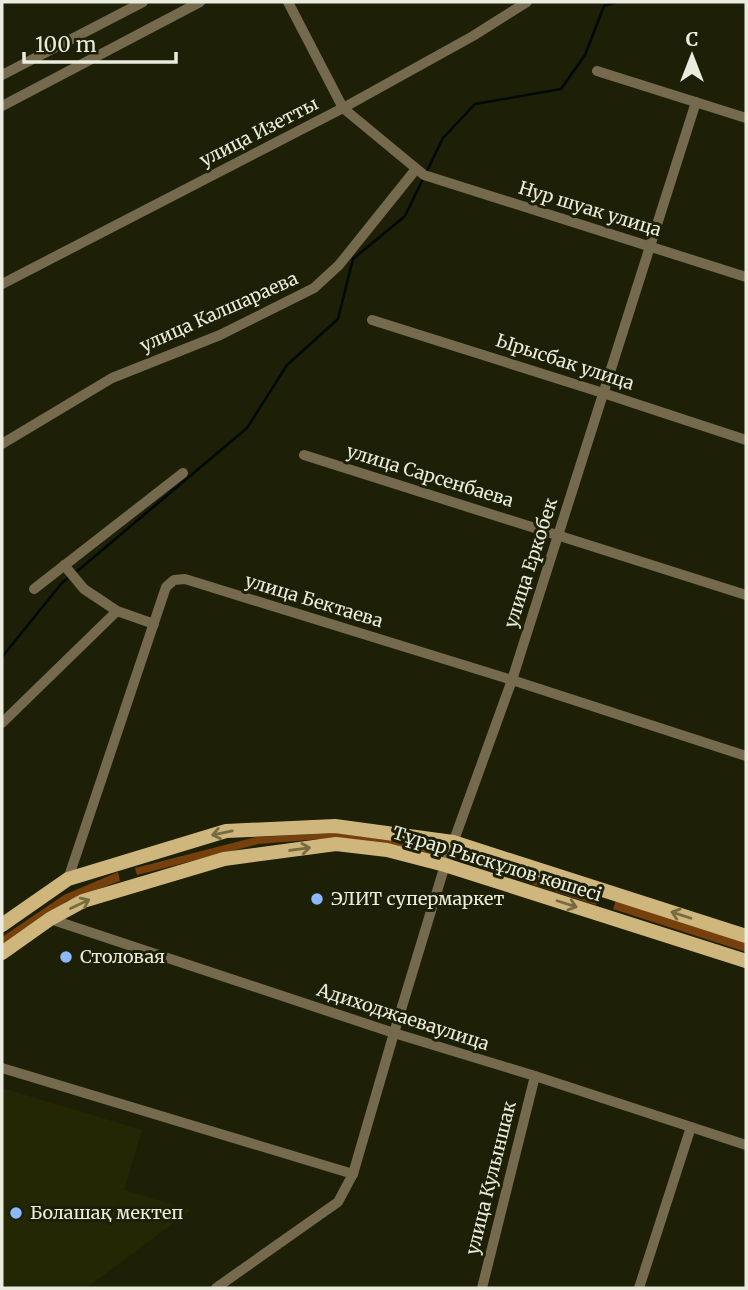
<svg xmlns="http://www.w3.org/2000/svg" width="748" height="1290" viewBox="0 0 748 1290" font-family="Merriweather,serif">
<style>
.built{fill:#232704}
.forest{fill:#75400c}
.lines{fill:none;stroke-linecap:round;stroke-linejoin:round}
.stream{stroke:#010906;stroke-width:2.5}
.minor{stroke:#75694e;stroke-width:10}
.major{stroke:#cfb67c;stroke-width:14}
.oneway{stroke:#766b41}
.poi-dot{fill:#8bb9fc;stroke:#1d2006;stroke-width:2.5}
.labels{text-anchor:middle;stroke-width:6;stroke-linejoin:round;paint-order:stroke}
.street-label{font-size:18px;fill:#eaeddd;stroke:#1d2006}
.poi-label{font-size:18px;fill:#eaeddd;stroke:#1d2006;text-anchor:start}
</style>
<rect width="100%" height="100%" fill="#1d2006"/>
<path class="built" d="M2,1088l140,42 -18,60 67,20 -105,78h-84z"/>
<g class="forest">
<path d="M335,833l107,14 -1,9 -107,-18 -75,6 -122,31 -2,-7 121,-31z"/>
<path d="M462,852l136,44 -2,9 -138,-45z"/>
<path d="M118,872l2,9 -53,20 -65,45v-9l62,-42z"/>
<path d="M616,900l130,42v10l-133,-43z"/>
</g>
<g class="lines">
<g class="stream">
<path d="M426,173l17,-35 32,-34 86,-15 24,-34 19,-49 12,-4"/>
<path d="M75,573l172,-145 40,-63 51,-46 15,-60 52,-43 18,-37"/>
<path d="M2,657l59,-73 8,-7"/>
</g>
<g class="minor">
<path d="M288,2l55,106 81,67 322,102"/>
<path d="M597,71l149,47"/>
<path d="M2,75l141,-73"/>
<path d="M2,106l198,-104"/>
<path d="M2,284l341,-176 130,-72 54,-34"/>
<path d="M372,320l231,73 143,47"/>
<path d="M2,444l110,-66 108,-43 94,-47 25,-23 77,-96"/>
<path d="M304,455l442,140"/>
<path d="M64,565l20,24 33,22 37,13"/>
<path d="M34,589l149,-116"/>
<path d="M2,723l115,-112"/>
<path d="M68,879l98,-292 8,-7 11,-1 327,101 234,76"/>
<path d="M50,919l344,114 141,43 211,69"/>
<path d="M2,1068l351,106"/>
<path d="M216,1288l122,-86 15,-28 41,-141 51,-168 67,-185 184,-578"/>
<path d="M482,1288l53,-212"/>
<path d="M639,1288l52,-161"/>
</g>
<g class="major">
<path d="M2,925l66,-46 158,-48 109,-5 118,16 293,94"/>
<path d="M2,953l48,-34 33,-18 141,-42 112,-15 51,6 58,15 301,96"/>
</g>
</g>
<defs><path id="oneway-shaft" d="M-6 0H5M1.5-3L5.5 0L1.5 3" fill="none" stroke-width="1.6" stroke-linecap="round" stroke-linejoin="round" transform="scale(1.75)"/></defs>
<g class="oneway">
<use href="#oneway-shaft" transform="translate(222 833) rotate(168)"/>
<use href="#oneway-shaft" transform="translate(300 849) rotate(-8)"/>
<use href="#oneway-shaft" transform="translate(80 904) rotate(-25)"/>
<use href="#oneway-shaft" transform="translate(567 904) rotate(18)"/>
<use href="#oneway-shaft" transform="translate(681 915) rotate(-162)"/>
</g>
<g class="poi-dot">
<circle cx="317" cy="899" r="7"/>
<circle cx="66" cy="957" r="7"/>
<circle cx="16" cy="1213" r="7"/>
</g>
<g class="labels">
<g class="street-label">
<text transform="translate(259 132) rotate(-27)" y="6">улица Изетты</text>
<text transform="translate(590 209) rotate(17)" y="6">Нур шуак улица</text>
<text transform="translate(219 312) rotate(-24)" y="6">улица Калшараева</text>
<text transform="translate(565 362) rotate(18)" y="6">Ырысбак улица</text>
<text transform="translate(430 476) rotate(17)" y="6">улица Сарсенбаева</text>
<text transform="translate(531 563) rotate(-72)" y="6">улица Еркобек</text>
<text transform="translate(314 601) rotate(17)" y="6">улица Бектаева</text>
<text transform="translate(497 864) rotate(17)" y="6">Тұрар Рыскұлов көшесі</text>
<text transform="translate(403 1017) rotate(18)" y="6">Адиходжаеваулица</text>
<text transform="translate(491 1178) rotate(-76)" y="6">улица Кулыншак</text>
</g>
<g class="poi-label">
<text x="331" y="905">ЭЛИТ супермаркет</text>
<text x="80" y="963">Столовая</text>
<text x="30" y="1219">Болашақ мектеп</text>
</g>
</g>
<rect width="748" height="1290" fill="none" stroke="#eaeddd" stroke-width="7"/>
<g transform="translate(692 56)" stroke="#1d2006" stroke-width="5" paint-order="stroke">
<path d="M0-5L12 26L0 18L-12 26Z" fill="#eaeddd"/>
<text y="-10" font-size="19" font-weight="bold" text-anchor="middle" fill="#eaeddd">С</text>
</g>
<path d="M24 52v10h152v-10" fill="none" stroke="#eaeddd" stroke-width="3.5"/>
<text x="35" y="52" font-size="21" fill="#eaeddd" stroke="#1d2006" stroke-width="5" paint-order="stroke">100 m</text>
</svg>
